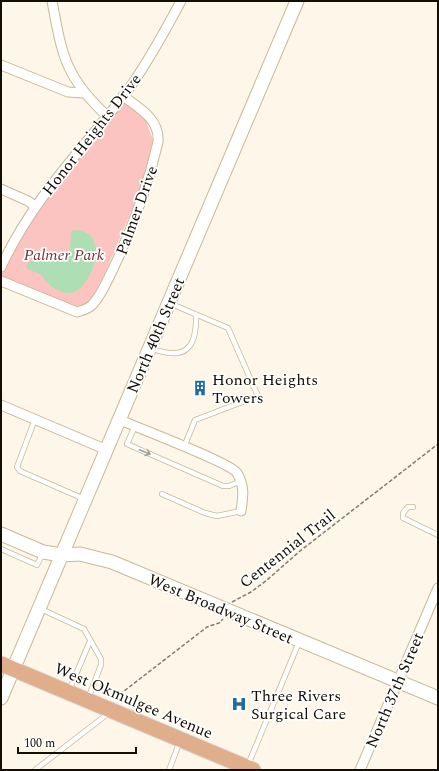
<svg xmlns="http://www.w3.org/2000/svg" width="439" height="771" viewBox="0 0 439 771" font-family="Spectral,serif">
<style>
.green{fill:#fcc4c1}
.water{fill:#aedeb4}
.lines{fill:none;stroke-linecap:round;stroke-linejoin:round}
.lane-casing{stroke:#c8b897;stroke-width:6}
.street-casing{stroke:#c8b897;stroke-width:11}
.secondary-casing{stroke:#c8b897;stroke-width:15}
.primary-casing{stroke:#d9d8d7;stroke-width:17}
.path{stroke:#817b6f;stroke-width:1.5;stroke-dasharray:4 2;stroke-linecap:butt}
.lane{stroke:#fff;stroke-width:4.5}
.street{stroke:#fff;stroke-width:9}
.secondary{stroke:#fff;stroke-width:13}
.primary{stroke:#e0ae8b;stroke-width:15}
.oneway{stroke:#a19f9a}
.labels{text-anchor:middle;stroke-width:3.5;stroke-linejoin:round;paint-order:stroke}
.street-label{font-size:16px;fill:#130e03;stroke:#fff}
.park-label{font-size:16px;font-style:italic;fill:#7b3030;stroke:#fff}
.poi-label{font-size:16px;fill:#130e03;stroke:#fff;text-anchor:start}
</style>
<rect width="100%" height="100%" fill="#fef7e9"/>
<path class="green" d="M123,102l9,5 14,14 7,19 -13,51 -47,110 -7,5h-17l-68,-30v-3c32,-64 78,-116 122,-171z"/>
<path class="water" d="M76,230c40,3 11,68 -9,63 -8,-1 -16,-6 -21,-12 -2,-2 -4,-6 -6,-7 -5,-3 -9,-2 -14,-6l2,-6c15,-8 27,5 42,-10l1,-21z"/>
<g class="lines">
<g class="lane-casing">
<g id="lane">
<path d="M169,303l59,25 30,68 -63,24 -11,27"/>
<path d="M150,348c34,13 47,2 46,-33"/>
<path d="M35,419l-18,48 3,4 64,28"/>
<path d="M135,426l-8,18 96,42h6l12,-5"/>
<path d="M162,494l43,19 12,3 24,-5"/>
<path d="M413,507h-5l-5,6v5l35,17"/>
<path d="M1,549l36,16 6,-12"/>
<path d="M41,609l43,20 17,30v6l-13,34"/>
<path d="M69,691l21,-50"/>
<path d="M248,765l51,-123"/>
<path d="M35,770l75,-58"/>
<path d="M169,770l11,-29"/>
</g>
</g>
<g class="street-casing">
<g id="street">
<path d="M52,1c10,54 13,76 55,115"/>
<path d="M1,65l67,27 15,1"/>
<path d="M1,189l27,12 7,5"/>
<path d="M1,267c31,-67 77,-113 122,-170 22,-29 41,-64 58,-96"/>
<path d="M1,281l76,31c6,-2 12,-3 16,-8 9,-10 14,-23 20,-35 19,-40 35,-83 45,-127 2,-23 -19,-34 -35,-46"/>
<path d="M1,405l106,45"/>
<path d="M120,420c16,7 111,43 117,53 8,13 6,24 4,38"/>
<path d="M360,770l78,-182"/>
</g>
</g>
<g class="secondary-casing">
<g id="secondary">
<path d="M1,534l42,18 19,3 18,-1 32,8 326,136"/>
<path d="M1,698l296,-697"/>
</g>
</g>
<g class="primary-casing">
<path id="primary" d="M1,664l252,106"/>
</g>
<g class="path">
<path d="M232,602l19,-10 16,-12 33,-29 138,-107"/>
<path d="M115,698l92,-71 12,-4 4,-4"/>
</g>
<use href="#lane" class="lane"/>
<use href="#street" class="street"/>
<use href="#secondary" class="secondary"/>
<use href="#primary" class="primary"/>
</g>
<defs><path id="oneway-shaft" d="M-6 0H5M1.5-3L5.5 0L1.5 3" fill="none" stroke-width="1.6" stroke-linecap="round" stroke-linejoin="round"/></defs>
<use class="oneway" href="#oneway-shaft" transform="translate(145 452) rotate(23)"/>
<defs>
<g id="building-bare" transform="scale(1.2)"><path d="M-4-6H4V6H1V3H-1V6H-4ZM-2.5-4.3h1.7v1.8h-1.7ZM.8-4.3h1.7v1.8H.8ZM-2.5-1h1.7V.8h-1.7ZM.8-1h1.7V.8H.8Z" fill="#216c9f" stroke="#fff" stroke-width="2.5" paint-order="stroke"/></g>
<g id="hospital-bare" transform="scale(1.2)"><path d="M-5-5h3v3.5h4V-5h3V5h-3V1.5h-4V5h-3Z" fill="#216c9f" stroke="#fff" stroke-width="2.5" paint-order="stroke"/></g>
</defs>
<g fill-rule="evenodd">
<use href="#building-bare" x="200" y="388"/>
<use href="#hospital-bare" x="239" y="704"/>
</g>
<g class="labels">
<g class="street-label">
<text transform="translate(91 134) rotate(-52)" y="6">Honor Heights Drive</text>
<text transform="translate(136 210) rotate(-70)" y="6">Palmer Drive</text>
<text transform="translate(155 335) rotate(-67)" y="6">North 40th Street</text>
<text transform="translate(287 548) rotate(-38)" y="6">Centennial Trail</text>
<text transform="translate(221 608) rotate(23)" y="6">West Broadway Street</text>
<text transform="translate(394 690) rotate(-67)" y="6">North 37th Street</text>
<text transform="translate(134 700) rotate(23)" y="6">West Okmulgee Avenue</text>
</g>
<g class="park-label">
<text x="64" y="260">Palmer Park</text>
</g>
<g class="poi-label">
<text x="212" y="385">Honor Heights<tspan x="212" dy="18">Towers</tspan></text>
<text x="251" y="701">Three Rivers<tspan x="251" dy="18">Surgical Care</tspan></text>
</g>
</g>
<rect width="439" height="771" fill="none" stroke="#130e03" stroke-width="4"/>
<path d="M18 747v6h118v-6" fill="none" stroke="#130e03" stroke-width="2"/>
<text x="24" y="747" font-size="12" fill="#130e03" stroke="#ffffff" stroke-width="3" paint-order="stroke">100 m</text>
</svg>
